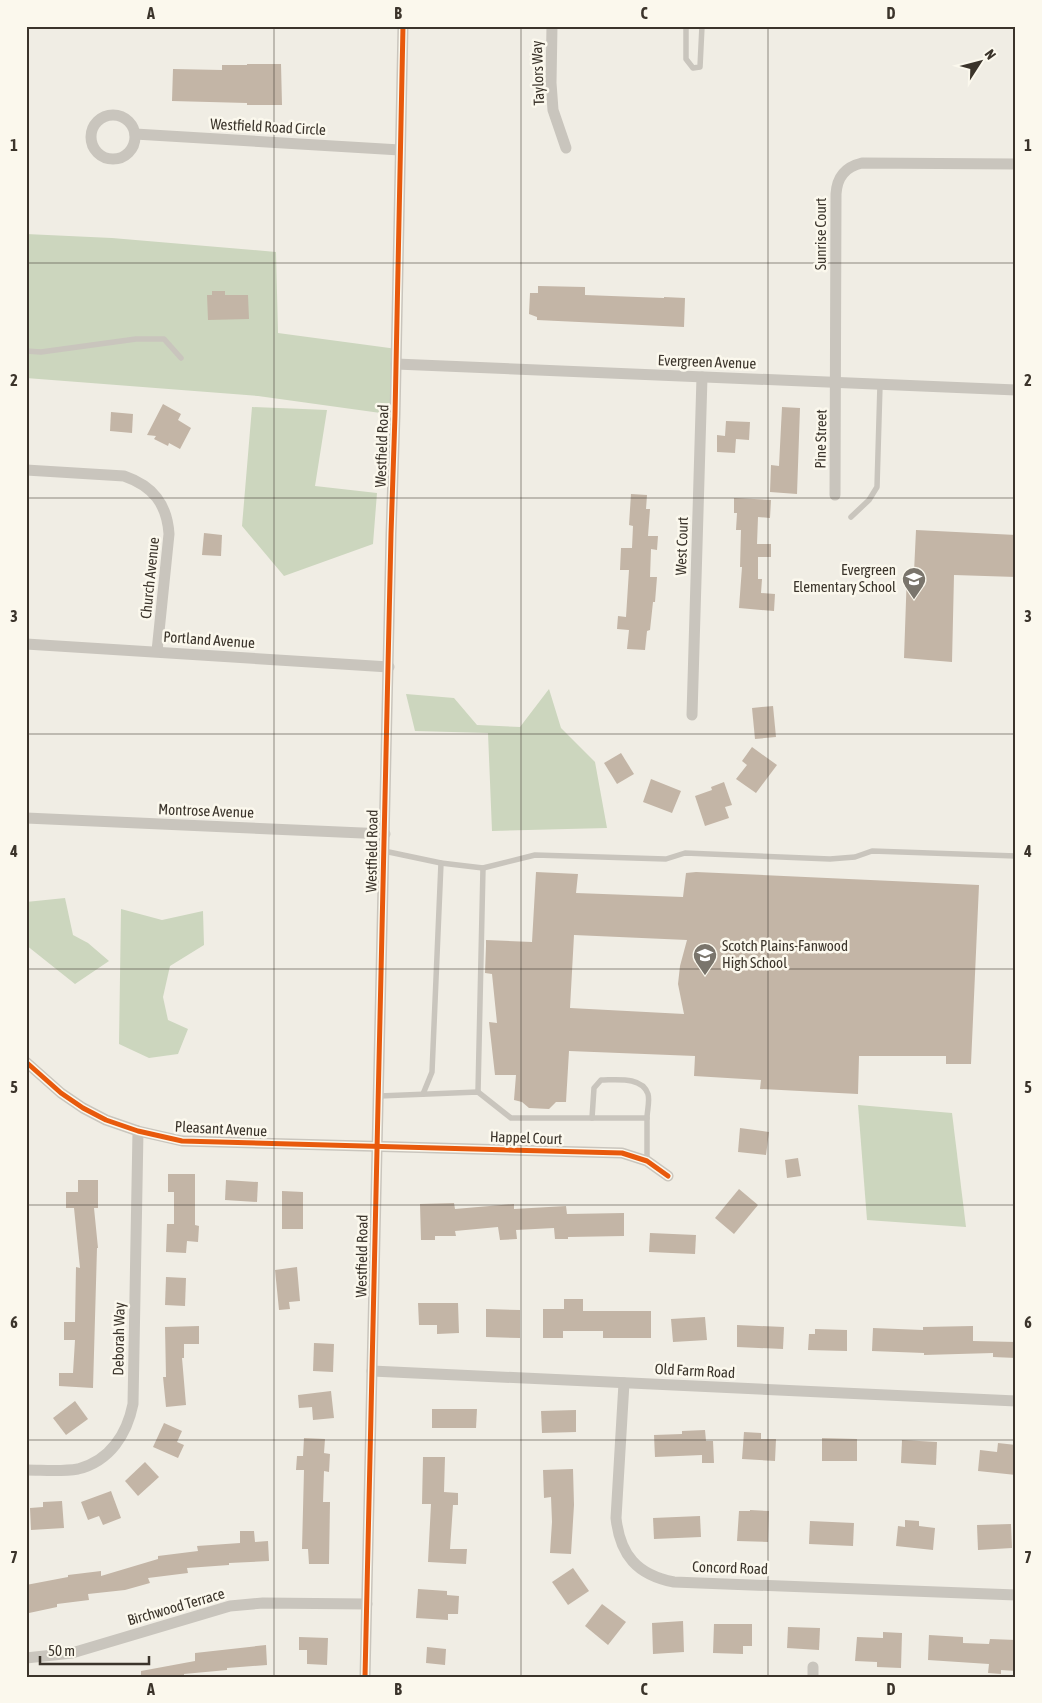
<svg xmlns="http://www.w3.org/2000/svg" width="1042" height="1703" viewBox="0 0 1042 1703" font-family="'Asap Condensed',sans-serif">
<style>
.green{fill:#ccd6be}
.building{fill:#c3b5a6;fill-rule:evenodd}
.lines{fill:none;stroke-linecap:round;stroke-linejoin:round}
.lane{stroke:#c9c5bd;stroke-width:5.5}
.street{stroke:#c9c5bd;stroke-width:11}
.cycleway-casing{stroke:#fbf8ed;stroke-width:8}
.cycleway{stroke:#e8590c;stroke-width:5}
.grid{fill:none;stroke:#3b342b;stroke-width:1;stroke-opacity:0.55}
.labels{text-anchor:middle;stroke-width:5;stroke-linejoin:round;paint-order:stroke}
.street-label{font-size:15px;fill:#3b342b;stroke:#fbf8ed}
.poi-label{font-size:15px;fill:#3b342b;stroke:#fbf8ed;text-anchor:end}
.neatline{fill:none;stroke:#3b342b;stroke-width:2}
.grid-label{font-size:16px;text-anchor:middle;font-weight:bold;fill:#3b342b}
</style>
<rect width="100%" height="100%" fill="#f0ede4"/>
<g class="green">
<path d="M26,234l86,4 164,14 2,81 119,16 -2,66 -137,-19 -232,-18z"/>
<path d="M252,407l75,3 -12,76 62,7 -4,51 -89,32 -42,-50z"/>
<path d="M549,689l12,39 34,34 12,66 -115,3 -4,-98 -73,-2 -9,-37 48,4 23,27 43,2z"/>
<path d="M65,898l8,37 15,8 21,18 -34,23 -49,-39v-43z"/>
<path d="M121,909l41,11 41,-9 1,34 -34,21 -7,31 5,23 20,9 -10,25 -29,4 -30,-14z"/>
<path d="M858,1105l94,8 14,114 -99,-7z"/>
</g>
<g class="building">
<path d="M247,64h34l1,41h-35v-2l-75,-2 1,-32 49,1v-5h25z"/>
<path d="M538,286l47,1v8l79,3v-1l21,1 -1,29 -147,-7v-3l-8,-3 1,-21h8z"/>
<path d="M212,291h13v4h23l1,24 -41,1 -1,-25h5z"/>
<path d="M163,404l18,10 -3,6 13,8 -11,21 -11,-6 -1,3 -14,-7 2,-3 -9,-1z"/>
<path d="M782,407l18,1 -3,86 -27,-2 1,-27 8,1z"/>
<path d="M111,412l22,2 -1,19 -22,-2z"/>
<path d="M726,421l24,1 -1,18 -13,-1 -1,14 -18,-1v-17l8,1z"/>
<path d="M631,494l16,1 -1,14h4l-2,27h10l-1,14 -6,-1 -1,28h7l-2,25h-2l-3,28 -3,1 -2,19 -18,-1 2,-19 -12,-1 1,-13 8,1 3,-47h-9l1,-22h11l1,-22 -4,-1z"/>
<path d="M734,498l37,2 -1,18 -12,-1 -1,27h14v13h-13v22h4l-1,14 14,1 -1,17 -35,-3 3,-41h-2l1,-37h-5l1,-17h-3z"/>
<path d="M916,530l100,5v42l-62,-2 -2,87 -48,-4 3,-86h7z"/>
<path d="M204,533l18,2 -1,21 -19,-1z"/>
<path d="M773,706l3,31 -21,2 -3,-31z"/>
<path d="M752,747l25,18 -21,28 -20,-14 11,-14 -5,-4z"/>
<path d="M621,753l13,21 -17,10 -13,-21z"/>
<path d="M651,779l30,12 -9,22 -29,-11z"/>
<path d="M724,782l8,23 -7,2 4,11 -24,8 -10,-30 17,-6 -1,-3z"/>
<path d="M536,872l42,2 -2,19 107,4 3,-24 10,-1 283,13 -8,179h-25v-8h-87l-1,38 -98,-5 1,-9 -67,-4 1,-20 -126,-5 -3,51h-10l-7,7 -20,-1 -7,-6 -8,-2 2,-25h-21l-6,-53 8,1 -5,-49 -7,-1 1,-27v-6l46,2zM574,935l113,5 -7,26 -2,18 6,30 -114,-6z"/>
<path d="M740,1128l29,4 -3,23 -28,-3z"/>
<path d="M798,1158l3,18 -14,2 -2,-18z"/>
<path d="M168,1174h27v51l4,1 -1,16 -11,-1 -1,12 -20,-1 1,-28h7v-32h-6z"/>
<path d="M78,1180h20v28h-4l4,40h-1l-4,140 -34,-2v-13h14l2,-33h-11v-18h11l1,-55 4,1 -6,-60h-8v-16h12z"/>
<path d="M226,1180l32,2 -1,20 -32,-2z"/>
<path d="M739,1189l19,16 -24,29 -19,-16z"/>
<path d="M282,1191l21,1v37h-21z"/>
<path d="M454,1203l1,6 59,-5v5l52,-3 1,8 57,-1v23l-56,1v2h-13l-1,-11 -38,2 1,9 -17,1 -2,-13 -43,4 1,5h-21v4h-14l-1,-36z"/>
<path d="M650,1233l46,2 -1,19 -46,-2z"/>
<path d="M297,1267l3,34 -11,1 1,7 -11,1 -4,-40z"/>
<path d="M166,1277l20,1 -1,28 -20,-1z"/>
<path d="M564,1299h19v12h68v27h-48v-7h-40v7h-20v-29h21z"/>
<path d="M418,1303h40l1,30 -22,1v-9h-18z"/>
<path d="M486,1309l34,1v28l-34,-1z"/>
<path d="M705,1317l2,23 -34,2 -2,-23z"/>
<path d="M737,1325l47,2 -1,22 -46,-2z"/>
<path d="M199,1326v18h-15v14h-2l4,47 -20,2 -3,-30h3l-1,-50z"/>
<path d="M973,1326v15l43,1v16l-23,-1v-4l-69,2v-2l-52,-2 1,-23 50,2v-3z"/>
<path d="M815,1329l32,1v21l-39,-1 1,-16h6z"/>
<path d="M314,1343l20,1 -1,28 -20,-1z"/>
<path d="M331,1391l3,27 -21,2 -1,-13 -13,1 -1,-13z"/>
<path d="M75,1401l13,18 -22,16 -13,-17z"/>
<path d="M432,1409h45l-1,19h-44z"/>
<path d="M576,1410v22l-34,1 -1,-22z"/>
<path d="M164,1423l18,8 -5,11 7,3 -6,13 -25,-11z"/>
<path d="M705,1430l1,11h7l1,22h-12v-8l-47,2 -1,-22 28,-1v-3z"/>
<path d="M744,1432l17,1v6h15l-1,22 -33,-2z"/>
<path d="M304,1438l21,1 -1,14 6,1 -1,18 -5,-1 -1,31h7l-1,62h-20l-1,-15h-6l2,-79h-8l1,-14h6z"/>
<path d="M822,1438l35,1v22h-35z"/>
<path d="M902,1440l35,2 -1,23 -35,-2z"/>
<path d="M998,1443l18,2v30l-38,-4 2,-21 17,2z"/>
<path d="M423,1457h22l-1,35 14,1v12h-5l-3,44h17l-1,15 -38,-2 3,-58h-9z"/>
<path d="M145,1462l14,15 -21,19 -13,-15z"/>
<path d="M573,1469l1,36 -3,49 -21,-1 2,-31 -1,-25 -7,1 -1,-28z"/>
<path d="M111,1491l10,27 -18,7 -4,-9 -11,4 -7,-18z"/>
<path d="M62,1501l2,27 -33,2 -1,-22 13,-1v-5z"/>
<path d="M750,1510l19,1 -1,31 -31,-1 2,-30h11z"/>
<path d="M700,1516l1,21 -47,2 -1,-21z"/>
<path d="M905,1520l14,1v5l16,2 -2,22 -37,-4 2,-20 7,1z"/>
<path d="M810,1521l44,2 -1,23 -44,-2z"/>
<path d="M1011,1524l1,24 -34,2 -1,-25z"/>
<path d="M240,1531h14l1,11 13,-1 1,20 -40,2v2l-42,3 1,5 -40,5 2,5 -25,7 -37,4 1,6 -32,4v3l-28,6 -3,-16v-12l42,-8v-2l33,-4v5l57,-17v-3l40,-5 -1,-5 43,-3z"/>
<path d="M573,1568l16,23 -21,14 -16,-23z"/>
<path d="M418,1589l29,2v4l12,1 -1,18h-10v6l-32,-2z"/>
<path d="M602,1604l24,18 -18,23 -23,-19z"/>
<path d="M683,1621l1,31 -31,2 -1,-31z"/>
<path d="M714,1624h38v22h-9v8l-30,-1z"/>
<path d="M788,1627l32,1 -1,22 -32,-2z"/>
<path d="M883,1632l19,1 -1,35 -24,-1v-5l-22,-1 2,-24 26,1z"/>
<path d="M929,1635l34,2v6l26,1 1,-5 26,1v31l-15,-1v4l-13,-1 1,-9 -61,-4z"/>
<path d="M299,1637l29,1 -1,27 -20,-1v-14h-8z"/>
<path d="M266,1645l1,20 -40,3v2l-43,4v3h-43v-6l54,-10v-8z"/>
<path d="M427,1647l19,2 -1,16 -19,-2z"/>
</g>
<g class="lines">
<g class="lane">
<path d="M686,26v33l7,9 7,-1 2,-41"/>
<path d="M26,351l15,1 95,-13h28l17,19"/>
<path d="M851,517l18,-17 8,-13 3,-102"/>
<path d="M384,851l57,12 42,5 52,-13 131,4 19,-6 145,6 25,-2 17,-6 144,5"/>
<path d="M478,1092l5,-224"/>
<path d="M423,1094l9,-22 9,-209"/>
<path d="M379,1096l99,-4 33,26h136v43"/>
<path d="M592,1118l2,-30 7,-8c15,0 41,-4 47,14 2,7 -1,17 -1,24"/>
</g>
<g class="street">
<path d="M552,26l-1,57 2,27 13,38"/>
<circle cx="113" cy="137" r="22"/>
<path d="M135,134l265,16"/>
<path d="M396,364l620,26"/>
<path d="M26,470l98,6c29,10 43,28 45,58l-12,117"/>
<path d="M835,495l1,-301c1,-17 9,-27 26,-31l154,1"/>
<path d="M26,644l363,23"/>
<path d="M692,715l10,-338"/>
<path d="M26,818l359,16"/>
<path d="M26,1062l35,31 22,15 23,12 32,11 44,10 440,12 25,8 21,15"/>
<path d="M372,1371l644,30"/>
<path d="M624,1383l-8,135c4,37 21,57 58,64l342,13"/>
<path d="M26,1470c17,0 35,2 52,-1 32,-8 49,-35 55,-65l5,-273"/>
<path d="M26,1658l46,-5 158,-47 33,-3 104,1"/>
<path d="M813,1667v10"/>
<path d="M365,1677l26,-1143 4,-119 8,-389"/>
</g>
<g class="cycleway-casing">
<g id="cycleway">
<path d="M26,1062l35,31 22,15 23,12 32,11 44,10 440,12 25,8 21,15"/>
<path d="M365,1677l26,-1143 4,-119 8,-389"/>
</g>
</g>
<use href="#cycleway" class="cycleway"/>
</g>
<path class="grid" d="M274,26v1651M521,26v1651M768,26v1651M26,263h990M26,498h990M26,734h990M26,969h990M26,1205h990M26,1440h990"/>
<defs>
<g id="school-pin" transform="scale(1.25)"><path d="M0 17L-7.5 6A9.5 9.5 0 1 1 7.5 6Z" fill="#7a756c" stroke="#fbf8ed"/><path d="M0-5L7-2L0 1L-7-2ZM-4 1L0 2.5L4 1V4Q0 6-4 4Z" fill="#fff"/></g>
</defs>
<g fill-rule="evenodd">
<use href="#school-pin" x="914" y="579"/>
<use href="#school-pin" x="705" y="955"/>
</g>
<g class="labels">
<g class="street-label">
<text transform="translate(538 73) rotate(-92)" y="5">Taylors Way</text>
<text transform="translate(268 127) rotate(3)" y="5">Westfield Road Circle</text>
<text transform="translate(821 234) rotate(-90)" y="5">Sunrise Court</text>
<text transform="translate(707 362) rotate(2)" y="5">Evergreen Avenue</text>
<text transform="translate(821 439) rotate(-89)" y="5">Pine Street</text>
<text transform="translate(382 446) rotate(-88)" y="5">Westfield Road</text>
<text transform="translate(682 546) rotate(-88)" y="5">West Court</text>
<text transform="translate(150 578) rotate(-84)" y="5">Church Avenue</text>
<text transform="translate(209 640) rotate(4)" y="5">Portland Avenue</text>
<text transform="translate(206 811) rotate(2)" y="5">Montrose Avenue</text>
<text transform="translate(372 851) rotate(-89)" y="5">Westfield Road</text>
<text transform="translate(221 1129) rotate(3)" y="5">Pleasant Avenue</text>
<text transform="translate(526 1138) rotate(2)" y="5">Happel Court</text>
<text transform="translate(362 1256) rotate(-89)" y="5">Westfield Road</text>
<text transform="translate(119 1339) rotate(-89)" y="5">Deborah Way</text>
<text transform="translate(695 1371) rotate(3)" y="5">Old Farm Road</text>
<text transform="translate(730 1568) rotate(2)" y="5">Concord Road</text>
<text transform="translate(176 1607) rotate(-16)" y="5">Birchwood Terrace</text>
</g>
<g class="poi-label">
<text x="896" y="575">Evergreen<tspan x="896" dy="17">Elementary School</tspan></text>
<text x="722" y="951" text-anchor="start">Scotch Plains-Fanwood<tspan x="722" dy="17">High School</tspan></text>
</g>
</g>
<rect width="1042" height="1703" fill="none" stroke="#fbf8ed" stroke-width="55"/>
<g transform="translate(980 62) rotate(54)" stroke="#fbf8ed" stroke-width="4" paint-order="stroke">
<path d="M0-4L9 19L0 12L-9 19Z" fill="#3b342b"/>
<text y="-8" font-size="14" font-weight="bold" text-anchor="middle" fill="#3b342b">N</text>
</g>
<path d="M40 1656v8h109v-8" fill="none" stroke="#3b342b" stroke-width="2.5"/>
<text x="48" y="1656" font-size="15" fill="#3b342b" stroke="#fbf8ed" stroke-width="4" paint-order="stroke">50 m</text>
<rect x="28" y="28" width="986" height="1648" class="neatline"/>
<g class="grid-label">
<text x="151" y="19">A</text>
<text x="398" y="19">B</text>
<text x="644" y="19">C</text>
<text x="891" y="19">D</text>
<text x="14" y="151">1</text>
<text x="1028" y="151">1</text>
<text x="14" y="386">2</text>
<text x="1028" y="386">2</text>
<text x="14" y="622">3</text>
<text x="1028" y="622">3</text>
<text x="14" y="857">4</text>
<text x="1028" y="857">4</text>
<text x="14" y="1093">5</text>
<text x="1028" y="1093">5</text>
<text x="14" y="1328">6</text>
<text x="1028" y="1328">6</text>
<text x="14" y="1563">7</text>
<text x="1028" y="1563">7</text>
<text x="151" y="1695">A</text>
<text x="398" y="1695">B</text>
<text x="644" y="1695">C</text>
<text x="891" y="1695">D</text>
</g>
</svg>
